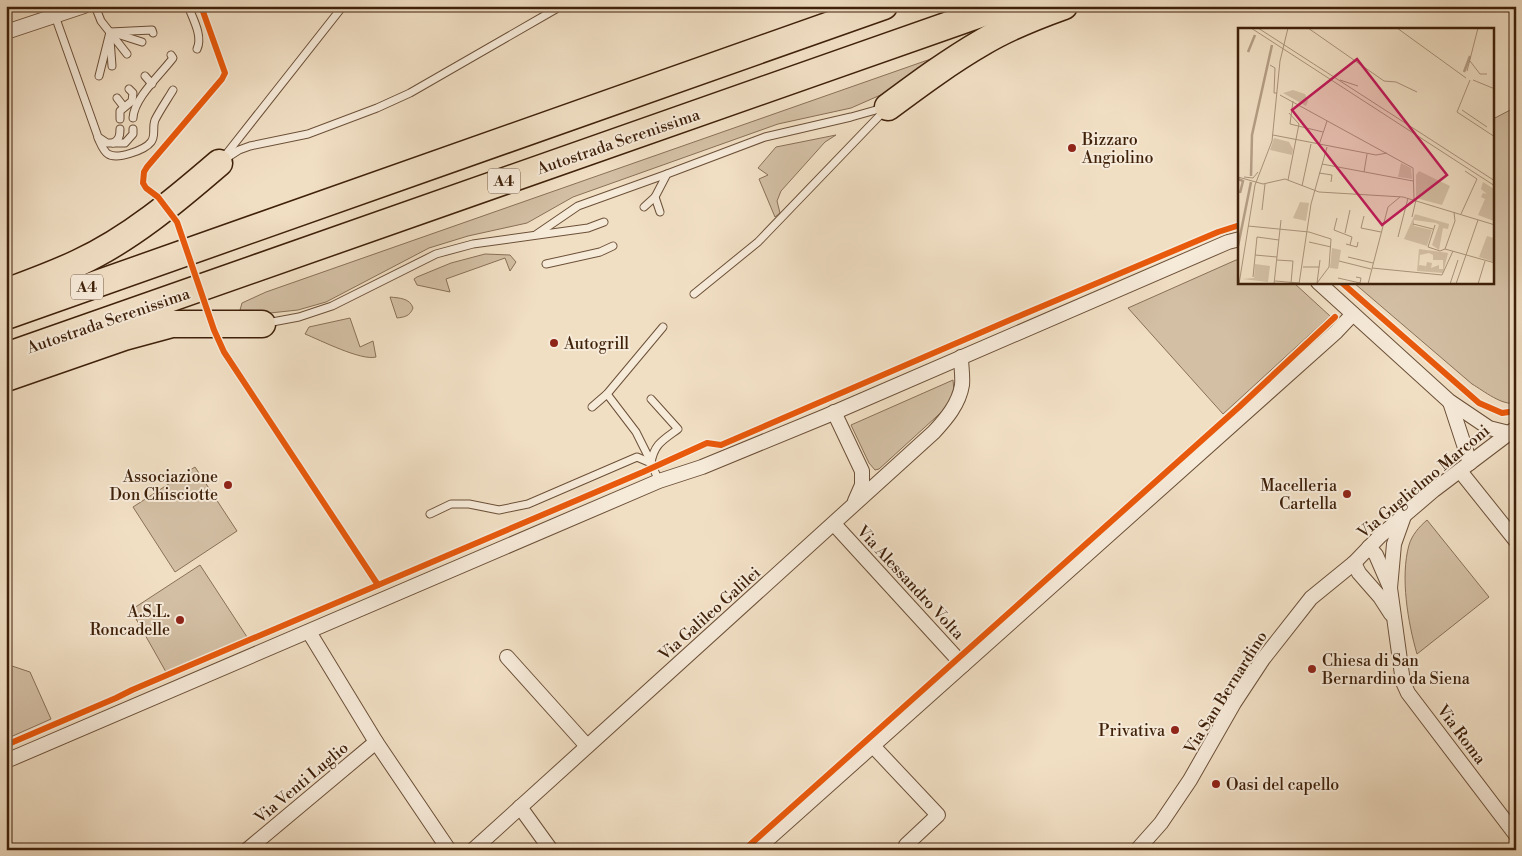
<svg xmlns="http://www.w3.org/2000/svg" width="1522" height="856" viewBox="0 0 1522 856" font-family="'Libre Bodoni',serif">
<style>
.green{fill:#d3bfa4;stroke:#897057}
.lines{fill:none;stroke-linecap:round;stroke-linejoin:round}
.lane-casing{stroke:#6c5038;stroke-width:9}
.street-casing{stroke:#6c5038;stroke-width:16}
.highway-casing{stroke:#3f210a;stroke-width:29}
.lane{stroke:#f6ead9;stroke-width:7}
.street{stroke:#f6ead9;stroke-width:14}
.highway{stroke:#f1dfc4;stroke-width:26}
.cycleway-casing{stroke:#f6ead9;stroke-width:9}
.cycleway{stroke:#e8590c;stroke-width:6}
.poi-dot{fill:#8f2418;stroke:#f6ead9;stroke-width:2}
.labels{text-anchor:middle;stroke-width:4;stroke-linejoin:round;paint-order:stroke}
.shield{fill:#f6ead9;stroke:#765d48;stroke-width:1}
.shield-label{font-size:15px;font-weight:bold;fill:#3f210a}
.poi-label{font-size:16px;fill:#3f210a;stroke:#f6ead9;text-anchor:start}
.street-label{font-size:16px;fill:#3f210a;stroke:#f6ead9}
.inset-river{fill:none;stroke:#b49e85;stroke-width:2.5}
.inset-road{fill:none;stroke:#aa937a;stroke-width:1}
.view{fill:#c2185b;fill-opacity:0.15;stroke:#c2185b;stroke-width:2.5}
.inset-edge{fill:none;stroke:#3f210a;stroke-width:2.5}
</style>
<rect width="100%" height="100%" fill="#f1dfc4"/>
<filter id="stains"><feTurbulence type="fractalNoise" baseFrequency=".004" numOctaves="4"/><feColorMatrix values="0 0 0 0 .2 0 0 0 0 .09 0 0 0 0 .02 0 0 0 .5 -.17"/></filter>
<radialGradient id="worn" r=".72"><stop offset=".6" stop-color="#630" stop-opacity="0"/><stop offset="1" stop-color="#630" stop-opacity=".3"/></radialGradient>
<g class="green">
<path d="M945,54l-53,36 -41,18 -73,16 -205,73 -46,26 -59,13 -39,12 -103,54 -28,8 -28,3 -27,-1 -3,-2 2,-7 24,-11z"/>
<path d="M1516,107v296c-14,3 -32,-12 -44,-19l-118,-101 139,-1v-163z"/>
<path d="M836,135l-11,7 -44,49 -4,10 3,12 -5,4 -16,-38 9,-4 -10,-7 18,-21z"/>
<path d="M485,254l25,1 6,7 -6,9 -5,-13 -59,21 4,13 -33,-7 -3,-6 3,-2 34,-14z"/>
<path d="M1236,260h3l1,22 54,1 36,33 -107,98 -95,-106z"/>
<path d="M390,297c9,1 20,1 23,11 -3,8 -8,9 -16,10z"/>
<path d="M350,318l10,29 13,-6 3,16c-15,4 -56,-17 -71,-23l4,-7z"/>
<path d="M953,380l1,11 -7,16 -68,62 -4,1 -6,-7 -18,-38z"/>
<path d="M195,467l42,64 -62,41 -42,-65z"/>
<path d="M1427,520l62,77 -72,57c-9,-31 -17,-77 -8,-109 3,-10 10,-18 18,-25z"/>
<path d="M200,565l47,72 -81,35 -35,-62z"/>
<path d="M6,664l24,8 21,47 -45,20z"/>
</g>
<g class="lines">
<g class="lane-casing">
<g id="lane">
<path d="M95,6l6,15 26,33"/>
<path d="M188,6c5,13 15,30 9,43"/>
<path d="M55,16l43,121 9,6h18l8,-9v-5"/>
<path d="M110,32l42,-2 1,3"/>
<path d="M117,34l25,8"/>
<path d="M110,39l2,27"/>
<path d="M99,76l11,-44"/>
<path d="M145,76l7,8"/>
<path d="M117,98l7,9"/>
<path d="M133,118c1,-20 28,-44 40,-60l-2,-3"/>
<path d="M120,119v-8l12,-10 1,-8 -4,-4"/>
<path d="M98,138c3,6 5,13 10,16 9,6 37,-4 43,-12 5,-6 1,-14 4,-22 5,-10 12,-20 18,-30"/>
<path d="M113,143c6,-3 7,-7 7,-14"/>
<path d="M224,157l119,-151"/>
<path d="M222,161l17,-11 11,-4 58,-12 69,-26 33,-15 146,-84"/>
<path d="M655,197l5,15"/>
<path d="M644,207l11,-10 12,-23 98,-37 86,-20 32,-9"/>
<path d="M537,234l41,-28 89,-32"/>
<path d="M546,264l54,-12 13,-6"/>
<path d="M694,294l64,-52 128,-133"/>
<path d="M267,323l32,-6 33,-11 104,-52 37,-10 115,-16 16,-6"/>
<path d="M607,394l29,38 15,30"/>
<path d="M651,399l27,30c-15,11 -24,15 -27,34"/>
<path d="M592,407l15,-13 56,-67"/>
<path d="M430,514l21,-10h18l30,6 29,-6 109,-47 14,6 8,18"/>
</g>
</g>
<g class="street-casing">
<g id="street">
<path d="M6,32l78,-26"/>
<path d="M1318,282l131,119 40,27 20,5"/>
<path d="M1450,402l20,61"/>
<path d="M834,412l28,59v14l-7,16"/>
<path d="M1460,471l56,70"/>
<path d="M1404,516l-10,28 -4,44 13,94 5,11 108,142"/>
<path d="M834,524l129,141"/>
<path d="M1369,547l7,8 13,30"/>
<path d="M1354,563l5,10 21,24 11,17"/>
<path d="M309,632l67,110 73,108"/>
<path d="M507,657l80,89"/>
<path d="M873,746l65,69 -32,30"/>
<path d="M6,761l653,-280 43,-14 124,-51 402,-174 12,-3"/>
<path d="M520,807l31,43"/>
<path d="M247,850l129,-108"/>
<path d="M473,850l461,-418c12,-13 25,-28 28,-47 1,-9 -1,-19 -1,-28"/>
<path d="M756,850l580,-518 17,-18"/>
<path d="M1137,850l24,-27 29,-43 44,-77 29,-44 48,-61 43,-35 26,-27 54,-46 82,-62"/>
</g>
</g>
<g class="highway-casing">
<g id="highway">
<path d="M888,107c31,-23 62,-46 95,-65 25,-15 53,-26 81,-36"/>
<path d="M6,292c24,-9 49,-18 72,-29 52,-24 98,-63 141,-100"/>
<path d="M6,316l878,-310"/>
<path d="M6,356l997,-350"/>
<path d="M6,378l118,-41 48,-13h90"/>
</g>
</g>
<use href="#lane" class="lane"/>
<use href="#street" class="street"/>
<use href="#highway" class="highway"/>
<g class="cycleway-casing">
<g id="cycleway">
<path d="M201,6l24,67 -3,6 -75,88 -3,5 -1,11 3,5 12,9 19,25 37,108 10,22 154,233"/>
<path d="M1341,282l138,121 23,10 14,-2"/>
<path d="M6,745l110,-47 16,-8 511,-218 64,-29 14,2 303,-131 194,-82 22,-7"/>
<path d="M744,850l495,-443 96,-90"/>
</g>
</g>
<use href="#cycleway" class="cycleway"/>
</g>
<g class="poi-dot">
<circle cx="1072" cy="148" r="5"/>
<circle cx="554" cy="343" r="5"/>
<circle cx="228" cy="485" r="5"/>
<circle cx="1347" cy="494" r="5"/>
<circle cx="180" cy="620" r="5"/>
<circle cx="1312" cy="669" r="5"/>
<circle cx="1175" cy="730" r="5"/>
<circle cx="1216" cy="784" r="5"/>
</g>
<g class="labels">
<g class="shield">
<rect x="488" y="168.5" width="32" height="25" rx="4"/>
<rect x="71" y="274.5" width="32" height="25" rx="4"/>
</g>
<g class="shield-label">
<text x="504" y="186">A4</text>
<text x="87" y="292">A4</text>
</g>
<g class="poi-label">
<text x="1082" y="145">Bizzaro<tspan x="1082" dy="18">Angiolino</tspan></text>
<text x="564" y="349">Autogrill</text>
<text x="218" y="482" text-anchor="end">Associazione<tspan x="218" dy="18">Don Chisciotte</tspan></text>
<text x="1337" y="491" text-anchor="end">Macelleria<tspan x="1337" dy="18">Cartella</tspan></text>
<text x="170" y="617" text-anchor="end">A.S.L.<tspan x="170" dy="18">Roncadelle</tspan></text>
<text x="1322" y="666">Chiesa di San<tspan x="1322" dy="18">Bernardino da Siena</tspan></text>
<text x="1165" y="736" text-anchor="end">Privativa</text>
<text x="1226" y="790">Oasi del capello</text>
</g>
<g class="street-label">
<text transform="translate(618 141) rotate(-19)" y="6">Autostrada Serenissima</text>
<text transform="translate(108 320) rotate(-19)" y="6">Autostrada Serenissima</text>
<text transform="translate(1423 481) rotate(-40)" y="6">Via Guglielmo Marconi</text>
<text transform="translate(911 582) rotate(47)" y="6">Via Alessandro Volta</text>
<text transform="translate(709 613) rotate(-42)" y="6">Via Galileo Galilei</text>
<text transform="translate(1225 692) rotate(-58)" y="6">Via San Bernardino</text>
<text transform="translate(1462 734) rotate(53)" y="6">Via Roma</text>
<text transform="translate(301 782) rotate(-40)" y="6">Via Venti Luglio</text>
</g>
</g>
<g transform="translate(1238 28)">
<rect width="256" height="256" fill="#f1dfc4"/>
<path d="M55,62l12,4 3,7 -2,5 -23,-13zM36,110l15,4 4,7 -1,6 -22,-5zM163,135l10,5 1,11 -14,-2zM181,143l31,15 -8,19 -26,-7v-23zM245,154l11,7v32l-16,-6 7,-16 -4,-2 2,-4 4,1 -6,-5zM62,174l9,1 -3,18 -13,-3zM177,186l34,10 -1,5 -5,-1 -4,22 -7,-5 7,-20 -3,-2 -22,-3v6l18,4 -5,16 -23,-7zM249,208l7,2v24l-15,-5zM94,220l9,2 -3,19 -8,-1zM181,221l29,4 -5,20 -26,-2zM191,225l4,2v5h10v9h-4v-4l-8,3 1,-5 -5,-1 -2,9 1,-5 -7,-1 1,-10zM17,236l15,2 -2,16 -26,-3 12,-1z" fill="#d3bfa4" fill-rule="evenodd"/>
<path class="inset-river" d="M10,24l7,-17M226,44l6,-16M13,148l1,-41 20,-90M0,151l5,2 -3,12M0,218l13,-64"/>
<path class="inset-road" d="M13,0l244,158M20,0l237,153M70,0l76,53 12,1 21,10M159,0l69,50M232,33l10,13h7M32,37l5,3 -1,25h3M229,43l11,-43M102,52l18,6M232,52l-13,32 38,25M235,52l22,9M42,67l133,73 1,31M55,73l-3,23 33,8M224,82l25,17M35,107l103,20 11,-2M81,117l8,-24M84,136l91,17M126,144l3,-18M81,145l13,2 -1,7M0,149l25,7 22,-5 34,13 84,5 92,28M6,149l9,1 5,-6M50,152l11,-56 -10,-11M64,158l9,-42M24,182l3,-26M223,186l16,-35 -12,-8M126,188l-3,12 20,4M174,189l4,-17M99,190l-3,12 18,7 -2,8M175,196l20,5M197,197l-7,22 12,4 5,-2 50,14M10,198l61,6 22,7 -2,28 -12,16M107,205l5,-23M160,209l10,-39M71,214l22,5M108,216l11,3 1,-5M207,221l10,-28 -1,-9M17,227l22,2M110,229l25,6M39,232l16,1 -2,22M101,233l32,8M65,239h16M134,240l70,7 11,-24M15,249l4,-40 22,3M100,250l22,5 1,-5 -5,-1M37,253l24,2M79,255l3,-23M1,256l16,-99 17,-44 8,-80 8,-33M36,256l7,-64M61,256l12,-80 16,-57M130,256l20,-77 12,-10M212,256l8,-24M218,256l22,-64M240,256l7,-23"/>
<path class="view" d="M119,31l90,116 -65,50 -90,-115z"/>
<rect width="256" height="256" class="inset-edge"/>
</g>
<rect width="1522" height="856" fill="none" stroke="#f1dfc4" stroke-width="25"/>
<rect x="8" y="8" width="1507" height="841" fill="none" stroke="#3f210a" stroke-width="2.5"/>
<rect x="12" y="12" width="1497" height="831" fill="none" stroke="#3f210a"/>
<rect width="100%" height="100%" filter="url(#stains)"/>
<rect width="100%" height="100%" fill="url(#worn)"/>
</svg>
